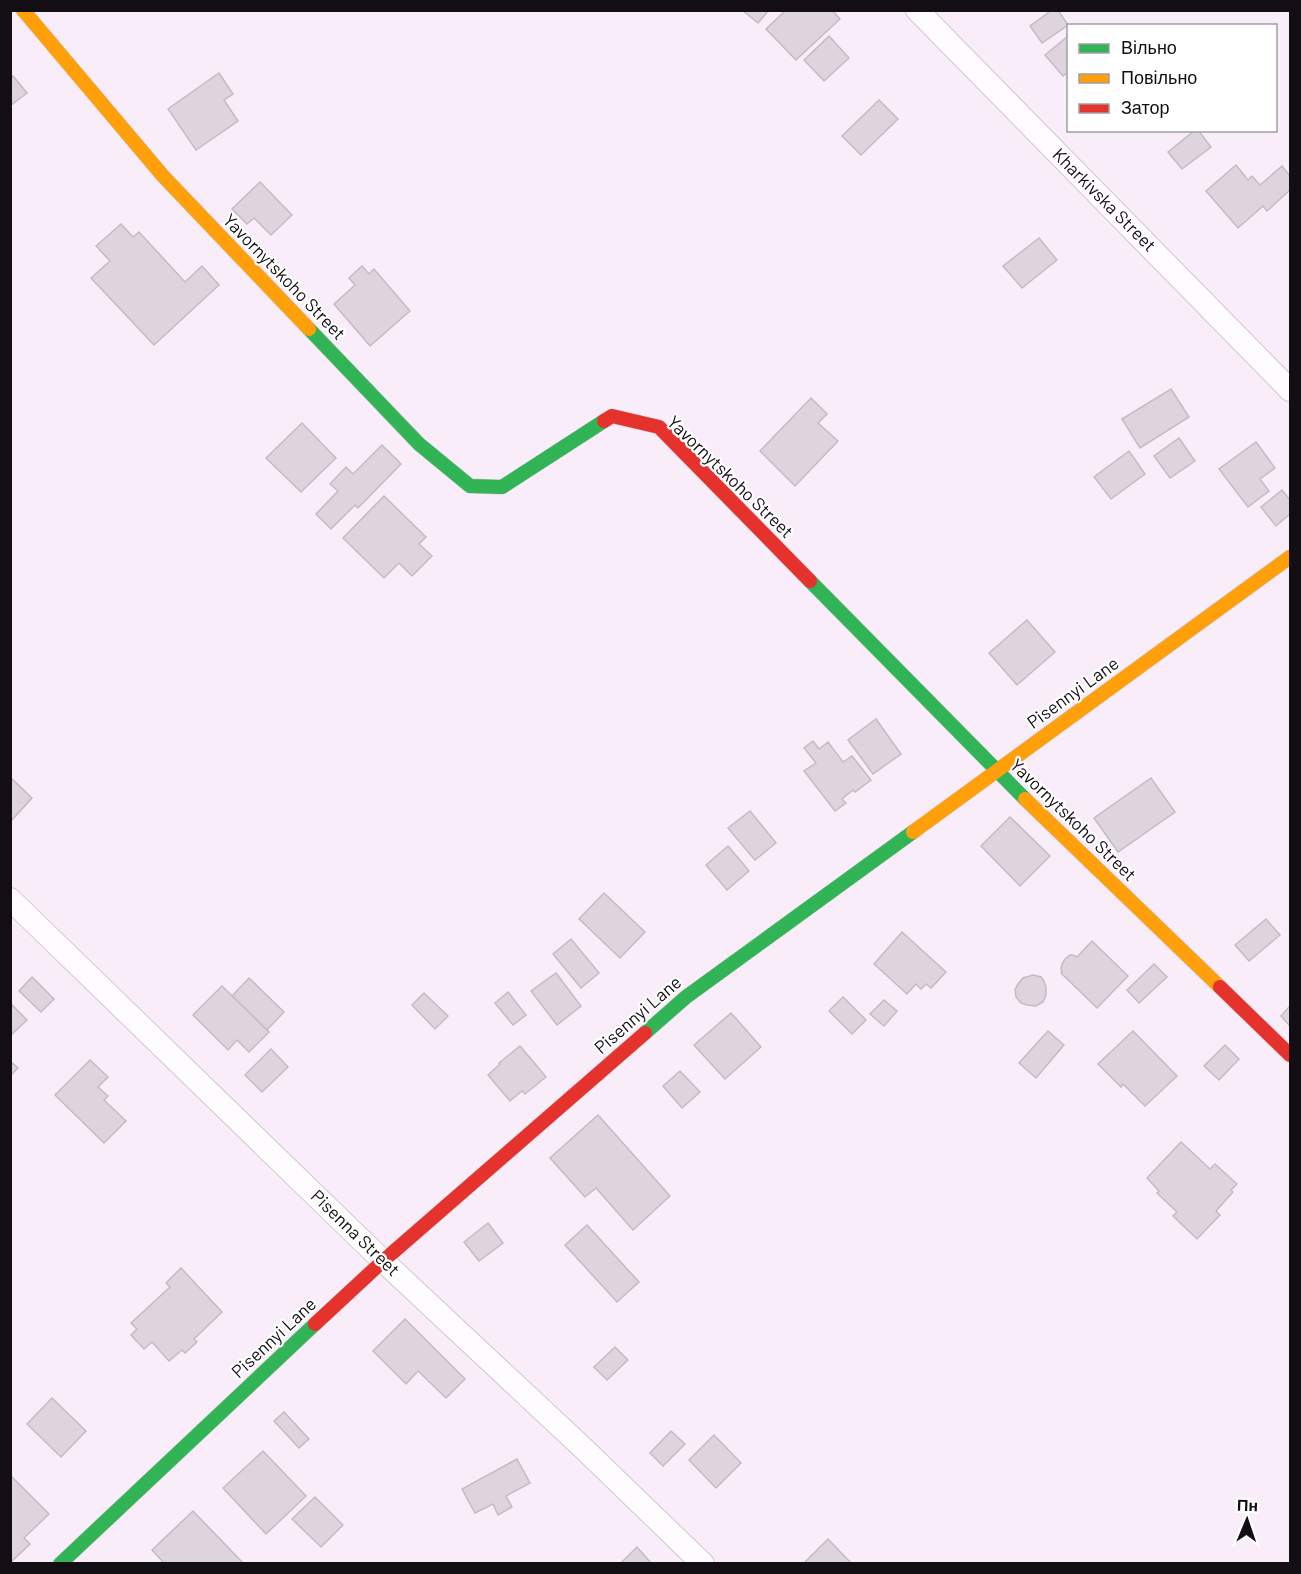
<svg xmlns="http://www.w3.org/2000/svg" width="1301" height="1574" viewBox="0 0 1301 1574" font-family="Barlow,sans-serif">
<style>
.building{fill:#ddd4de;stroke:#c4bcc5;stroke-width:1.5}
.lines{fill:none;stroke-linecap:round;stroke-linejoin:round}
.street-casing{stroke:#d0c8d0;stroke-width:24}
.fast-casing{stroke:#d0c8d0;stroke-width:15}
.slow-casing{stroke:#d0c8d0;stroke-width:15}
.jam-casing{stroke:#d0c8d0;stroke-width:15}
.street{stroke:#fefcfe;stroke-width:22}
.fast{stroke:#30b455;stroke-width:14}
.slow{stroke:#ff9f0a;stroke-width:14}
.jam{stroke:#e5322d;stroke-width:14}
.labels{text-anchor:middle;stroke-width:4.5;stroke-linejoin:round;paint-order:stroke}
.street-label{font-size:18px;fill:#130d14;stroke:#fff}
</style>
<rect width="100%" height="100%" fill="#f8edf8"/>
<g class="building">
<path d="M742,10h27l-11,13z"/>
<path d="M786,10h46l8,9 -44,41 -30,-31z"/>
<path d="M1052,10h6l10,15 -26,18 -12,-17z"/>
<path d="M829,36l20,22 -25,23 -20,-21z"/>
<path d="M1068,36v36l-5,4 -18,-21z"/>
<path d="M219,73l14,21 -9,6 14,21 -42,29 -28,-41z"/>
<path d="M13,76l14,17 -17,13v-28z"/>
<path d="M879,100l19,19 -37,36 -19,-19z"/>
<path d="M1195,130h3l13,17 -29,22 -14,-17z"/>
<path d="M1236,165l12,15 4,-4 8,9 22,-19 8,10v14l-23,21 -4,-5 -25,22 -32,-37z"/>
<path d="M260,182l32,33 -21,20 -17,-17 -7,6 -15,-15z"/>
<path d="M121,224l12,13 6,-5 46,50 17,-16 17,19 -65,60 -63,-67 19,-17 -14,-15z"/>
<path d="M1039,238l18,22 -35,28 -19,-22z"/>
<path d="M362,266l7,8 5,-5 36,42 -40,35 -36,-42 21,-19 -6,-7z"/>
<path d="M1171,389l18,28 -49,31 -18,-29z"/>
<path d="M811,398l16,16 -9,9 20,18 -43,45 -35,-35z"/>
<path d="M302,423l34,35 -35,34 -35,-34z"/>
<path d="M1179,438l16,23 -25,17 -16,-22z"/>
<path d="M1256,442l19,26 -15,11 9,12 -21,16 -29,-38z"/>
<path d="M382,445l19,19 -43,44 -3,-3 -24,24 -15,-15 22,-23 -8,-7 16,-17 7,7z"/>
<path d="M1129,451l16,23 -34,25 -17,-22z"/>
<path d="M1282,490l8,10v14l-14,12 -15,-19z"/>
<path d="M384,496l42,41 -7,7 13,12 -20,20 -13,-13 -15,15 -41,-40z"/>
<path d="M1027,620l28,32 -38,33 -28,-32z"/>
<path d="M876,719l25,35 -28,20 -25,-34z"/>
<path d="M813,741l6,8 9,-7 15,20 9,-6 19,24 -16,12 -2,-2 -11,9 4,4 -11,8 -31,-40 12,-8 -12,-15z"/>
<path d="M11,778l21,20 -22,24v-43z"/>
<path d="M1151,778l24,34 -57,40 -24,-34z"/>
<path d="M750,811l26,32 -21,17 -27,-32z"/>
<path d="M1010,817l40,39 -30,30 -39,-40z"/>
<path d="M728,846l21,25 -22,19 -21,-25z"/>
<path d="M604,893l41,39 -25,26 -41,-39z"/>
<path d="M1266,919l14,16 -31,26 -14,-16z"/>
<path d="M902,932l44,40 -15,16 -5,-4 -5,5 -5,-5 -9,10 -33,-30z"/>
<path d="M571,939l28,34 -18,15 -28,-34z"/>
<path d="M1092,941l36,35 -31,32 -36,-35 1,-1 -1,-3 1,-5 3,-5 5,-4h3l4,2z"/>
<path d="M1154,964l13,13 -28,26 -12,-13z"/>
<path d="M556,973l25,33 -24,19 -26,-34z"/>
<path d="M1033,975l8,2 3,4 2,6v8l-3,7 -7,4 -9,-1 -6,-2 -5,-6 -1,-7 3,-6 5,-6z"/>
<path d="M32,977l22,22 -13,13 -22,-21z"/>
<path d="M249,978l35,34 -17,18 -35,-34z"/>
<path d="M222,986l47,46 -20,20 -12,-12 -9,10 -35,-35z"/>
<path d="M508,992l18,23 -13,10 -18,-22z"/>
<path d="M424,993l24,23 -13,13 -23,-24z"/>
<path d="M843,997l23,23 -14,14 -23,-23z"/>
<path d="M884,1000l13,11 -13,15 -14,-12z"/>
<path d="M10,1003l17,17 -17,16z"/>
<path d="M1290,1006v20l-9,-10z"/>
<path d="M731,1013l30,34 -36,32 -31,-34z"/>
<path d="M1048,1031l16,14 -28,33 -17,-15z"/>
<path d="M1133,1031l44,45 -32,30 -22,-22 -2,3 -23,-23z"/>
<path d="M1225,1045l14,14 -20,21 -15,-14z"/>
<path d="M520,1046l26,31 -21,17 -3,-3 -12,10 -22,-26 12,-11 -1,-1z"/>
<path d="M271,1049l17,18 -26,25 -17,-17z"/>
<path d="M90,1060l18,17 -10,10 10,9 -4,4 22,21 -22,22 -49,-48z"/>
<path d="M10,1061l8,7 -8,8z"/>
<path d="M680,1071l20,21 -18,16 -19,-22z"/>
<path d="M598,1115l72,81 -37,34 -37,-42 -11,9 -35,-39z"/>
<path d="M1181,1142l29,27 5,-5 22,20 -6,6 2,2 -17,19 4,4 -23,24 -24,-23 4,-4 -20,-19 2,-2 -12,-13z"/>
<path d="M488,1223l15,20 -24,18 -15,-19z"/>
<path d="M587,1225l52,57 -22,20 -52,-57z"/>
<path d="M181,1268l41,44 -28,27 3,3 -12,11 -3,-3 -13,11 -17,-19 -8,7 -13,-14 6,-6 -6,-6 39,-36 -4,-4z"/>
<path d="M405,1319l60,60 -19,19 -28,-27 -12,13 -33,-33z"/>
<path d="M615,1347l13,13 -21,20 -13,-13z"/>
<path d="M52,1398l34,33 -25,26 -34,-33z"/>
<path d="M284,1412l25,27 -10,9 -25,-27z"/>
<path d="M671,1431l14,13 -22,22 -13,-13z"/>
<path d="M714,1435l27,28 -25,25 -27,-28z"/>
<path d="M263,1451l43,45 -40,38 -43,-46z"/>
<path d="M517,1459l13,24 -24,13 6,11 -14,8 -5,-11 -18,9 -13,-24z"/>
<path d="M10,1475l39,39 -25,24 6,6 -20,19z"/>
<path d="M315,1497l28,28 -22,22 -29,-28z"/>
<path d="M193,1511l49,51 -1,2h-76l-13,-14z"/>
<path d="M828,1539l24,25h-49z"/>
<path d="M637,1547l15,17h-32z"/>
</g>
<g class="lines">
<g class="street-casing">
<g id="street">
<path d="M917,10l373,380"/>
<path d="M10,899l373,362 199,186 121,117"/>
</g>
</g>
<g class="fast-casing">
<g id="fast">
<path d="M309,329l110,115 51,42 32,1 102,-66"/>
<path d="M810,581l215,218"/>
<path d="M645,1033l41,-36 227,-165"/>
<path d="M60,1564l255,-240"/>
</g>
</g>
<g class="slow-casing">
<g id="slow">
<path d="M23,10l140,166 146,153"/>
<path d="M1025,799l195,188"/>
<path d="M913,832l377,-275"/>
</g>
</g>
<g class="jam-casing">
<g id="jam">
<path d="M604,421l8,-5 47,11 151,154"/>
<path d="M1220,987l70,68"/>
<path d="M315,1324l68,-63 262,-228"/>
</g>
</g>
<use href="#street" class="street"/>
<use href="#fast" class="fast"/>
<use href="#slow" class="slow"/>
<use href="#jam" class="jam"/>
</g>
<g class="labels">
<g class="street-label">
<text transform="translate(1104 200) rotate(45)" y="6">Kharkivska Street</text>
<text transform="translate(284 277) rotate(46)" y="6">Yavornytskoho Street</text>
<text transform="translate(730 477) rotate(44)" y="6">Yavornytskoho Street</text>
<text transform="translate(1073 693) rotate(-36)" y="6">Pisennyi Lane</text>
<text transform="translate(1073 820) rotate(44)" y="6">Yavornytskoho Street</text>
<text transform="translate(638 1015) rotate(-41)" y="6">Pisennyi Lane</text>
<text transform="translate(355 1233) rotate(44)" y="6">Pisenna Street</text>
<text transform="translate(274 1338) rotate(-43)" y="6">Pisennyi Lane</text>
</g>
</g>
<rect width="1301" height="1574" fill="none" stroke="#130d14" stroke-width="24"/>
<rect x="1067" y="24" width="210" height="108" fill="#ffffff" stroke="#a19ea1" stroke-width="1.5"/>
<rect x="1079" y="44" width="30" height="9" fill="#30b455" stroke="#a19ea1" stroke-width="1.5"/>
<text x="1121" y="54" font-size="18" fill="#130d14">Вільно</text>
<rect x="1079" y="74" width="30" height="9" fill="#ff9f0a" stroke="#a19ea1" stroke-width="1.5"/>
<text x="1121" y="84" font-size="18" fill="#130d14">Повільно</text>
<rect x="1079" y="104" width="30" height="9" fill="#e5322d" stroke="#a19ea1" stroke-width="1.5"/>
<text x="1121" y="114" font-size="18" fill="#130d14">Затор</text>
<g transform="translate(1247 1520) rotate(2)" stroke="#ffffff" stroke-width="4.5" paint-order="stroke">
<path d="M0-4.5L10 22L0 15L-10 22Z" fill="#130d14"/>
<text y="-9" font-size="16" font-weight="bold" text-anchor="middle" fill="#130d14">Пн</text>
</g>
</svg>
